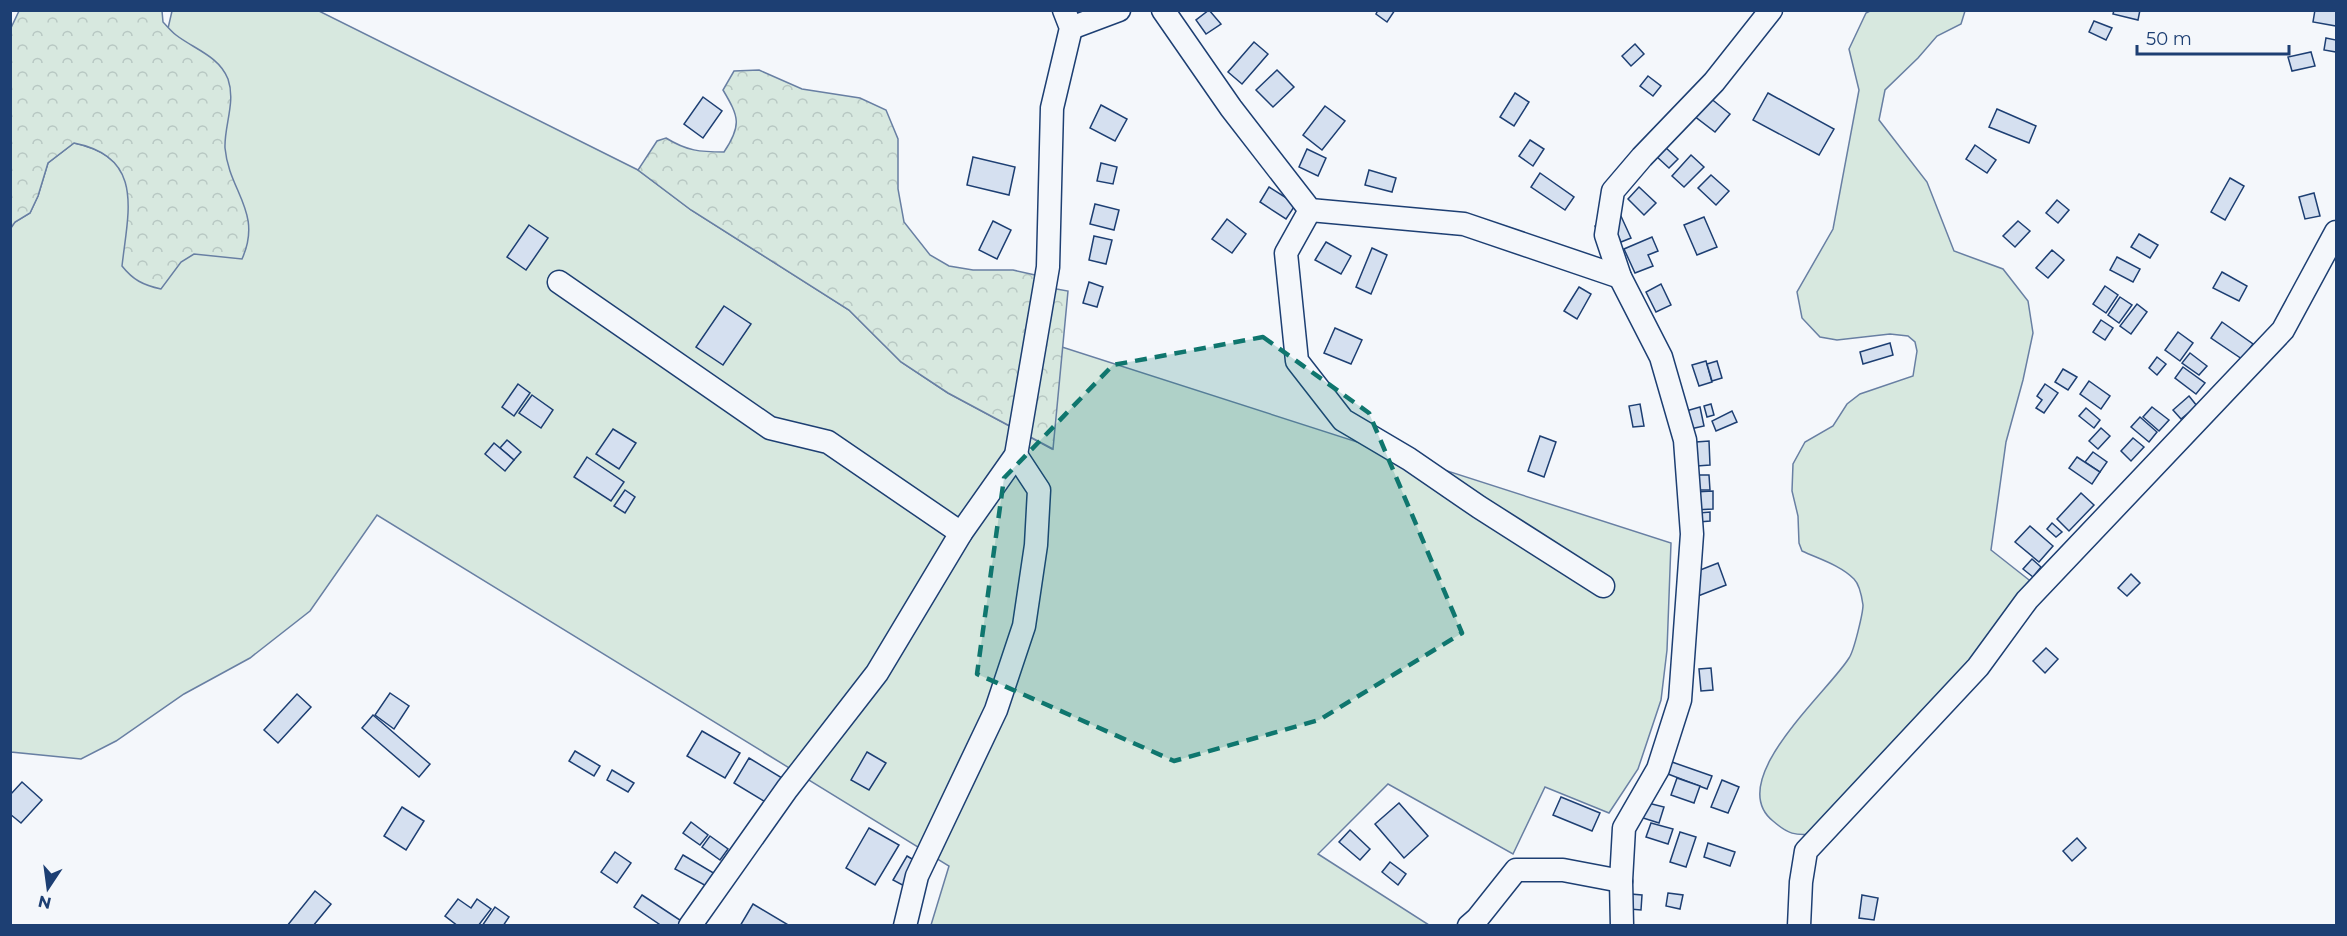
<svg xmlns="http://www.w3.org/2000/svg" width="2347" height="936" viewBox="0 0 2347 936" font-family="Montserrat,sans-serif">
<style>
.grass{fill:#d7e8df;stroke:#687fa3;stroke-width:1.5}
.forest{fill:url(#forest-crowns);stroke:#687fa3;stroke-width:1.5}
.building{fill:#d5e0f0;stroke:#1d3f73;stroke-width:1.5}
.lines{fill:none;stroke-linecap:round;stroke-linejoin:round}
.minor-casing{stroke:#1d3f73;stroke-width:25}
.minor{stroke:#f4f7fb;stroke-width:22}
.marked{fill:#0f766e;fill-opacity:0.2;stroke:#0f766e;stroke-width:4.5;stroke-dasharray:12 8;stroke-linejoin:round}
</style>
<defs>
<pattern id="forest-crowns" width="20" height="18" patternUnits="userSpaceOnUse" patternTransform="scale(1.5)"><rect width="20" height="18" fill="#d7e8df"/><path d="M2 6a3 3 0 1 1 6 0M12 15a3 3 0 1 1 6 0" fill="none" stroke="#b8c8c3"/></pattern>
</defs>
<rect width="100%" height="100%" fill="#f4f7fb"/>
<g class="grass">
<path d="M172,11h147l319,159 53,40 158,100 52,52 47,31 104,56 10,-102 609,196 -4,107 -6,50 -23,69 -29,44 -64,-26 -32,67 -125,-70 -70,70 111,71h-498l18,-59 -572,-351 -67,96 -60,47 -66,36 -68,47 -35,18 -70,-7 -1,-524 5,-6 15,-9 8,-17 10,-33 26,-20c23,5 46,15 53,40 1,4 1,10 2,14z"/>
<path d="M1870,11h95l-4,13 -24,12 -19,22 -33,32 -6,30 48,62 27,69 49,18 25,32 5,32 -10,47 -17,62 -15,108 52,41 -229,243c-19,2 -26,0 -41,-13 -50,-40 56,-130 76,-163 5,-7 14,-45 14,-53 -1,-7 -4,-21 -9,-26 -14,-14 -35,-20 -52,-28l-3,-8 -1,-27 -6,-25 1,-27 12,-22 28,-16 14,-22 13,-10 53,-18 4,-25 -2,-9 -7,-6 -18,-2 -53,6 -17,-3 -18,-19 -5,-26 36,-63 26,-139 -10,-41 17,-36z"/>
</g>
<g class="forest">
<path d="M19,11h143l1,11c4,4 8,9 13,13 18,14 43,21 52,44 8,23 -4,47 -3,69 4,44 38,64 17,111l-48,-5 -13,8 -20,27c-18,-4 -28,-9 -39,-23 6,-54 23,-109 -48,-123l-26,20 -10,33 -8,17 -15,9 -4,6 -1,-198z"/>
<path d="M759,70l43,19 58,9 26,12 12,29v50l6,33 26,33 19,11 24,4h40l22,5 16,13 17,3 -15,158 -105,-56 -47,-31 -52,-52 -158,-100 -53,-40 19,-29 9,-3c21,13 34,14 58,14 18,-27 15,-35 -1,-62l11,-19z"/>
</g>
<g class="building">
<path d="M1209,10l12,14 -15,10 -10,-14z"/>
<path d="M1378,10h17l-8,12 -11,-8z"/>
<path d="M2114,10h26l-2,10 -25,-6z"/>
<path d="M2315,10h21v16l-23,-4z"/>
<path d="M2094,21l18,7 -6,12 -17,-8z"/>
<path d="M2326,38l10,2v12l-12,-2z"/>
<path d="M1254,42l14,12 -26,30 -14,-12z"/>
<path d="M1635,44l9,10 -13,12 -9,-10z"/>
<path d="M2311,52l4,14 -23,5 -4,-14z"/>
<path d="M1277,70l17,17 -21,20 -17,-17z"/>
<path d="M1648,76l13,10 -8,10 -13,-10z"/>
<path d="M1515,93l14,9 -15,24 -14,-9z"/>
<path d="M1704,93l26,21 -15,18 -26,-20z"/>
<path d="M1768,93l66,36 -15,26 -66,-35z"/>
<path d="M703,97l19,14 -19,27 -19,-14z"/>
<path d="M1101,105l26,14 -12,22 -25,-13z"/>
<path d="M1325,106l20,15 -23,29 -19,-15z"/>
<path d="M1997,109l39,17 -7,17 -40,-16z"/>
<path d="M1530,140l14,9 -11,17 -14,-10z"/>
<path d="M1975,145l21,15 -9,13 -21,-14z"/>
<path d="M1665,147l13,12 -9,9 -13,-12z"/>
<path d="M1307,149l19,9 -8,18 -19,-9z"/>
<path d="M1691,155l13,12 -20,20 -12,-11z"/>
<path d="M973,157l42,10 -6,28 -42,-10z"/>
<path d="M1101,163l16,4 -4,17 -16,-3z"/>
<path d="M1369,170l27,8 -4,14 -27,-7z"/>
<path d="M1540,173l34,24 -9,13 -34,-23z"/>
<path d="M1711,175l18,16 -13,14 -18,-17z"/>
<path d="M2230,178l14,8 -19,34 -14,-8z"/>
<path d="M1269,187l27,17 -10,15 -26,-17z"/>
<path d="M1639,187l17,16 -12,12 -16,-16z"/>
<path d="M2314,193l6,23 -15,3 -6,-22z"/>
<path d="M2057,200l12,10 -11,13 -12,-10z"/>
<path d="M1095,204l24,6 -5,20 -24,-6z"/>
<path d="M1620,214l11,24 -10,4 -5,-10 -17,2 -4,-8z"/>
<path d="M1704,217l13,30 -20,8 -13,-30z"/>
<path d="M1227,219l19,15 -14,19 -20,-14z"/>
<path d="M993,221l18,9 -14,29 -18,-9z"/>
<path d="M2018,221l12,10 -15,16 -12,-11z"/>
<path d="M529,225l19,13 -22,32 -19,-13z"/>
<path d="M2139,234l19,11 -8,13 -19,-11z"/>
<path d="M1094,236l18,4 -6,24 -17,-4z"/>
<path d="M1652,237l6,14 -10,4 5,11 -18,7 -11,-24z"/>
<path d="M1326,242l25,14 -10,18 -26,-14z"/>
<path d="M1372,248l15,7 -16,39 -15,-7z"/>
<path d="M2052,250l12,10 -16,18 -12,-10z"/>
<path d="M2117,257l23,12 -7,13 -23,-12z"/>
<path d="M2222,272l25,14 -8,15 -26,-13z"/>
<path d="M1089,282l14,5 -6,20 -14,-4z"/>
<path d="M1661,284l10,21 -15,7 -10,-20z"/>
<path d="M2105,286l13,9 -12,18 -13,-9z"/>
<path d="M1579,287l12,7 -14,25 -13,-8z"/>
<path d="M2120,297l12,8 -13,18 -11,-8z"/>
<path d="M2137,304l10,8 -16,22 -11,-8z"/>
<path d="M724,306l27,18 -28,41 -27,-18z"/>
<path d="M2101,320l12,8 -8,12 -12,-8z"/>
<path d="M2222,322l31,22 -11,15 -31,-21z"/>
<path d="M1335,328l27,12 -11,24 -27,-11z"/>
<path d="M2178,332l15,11 -13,18 -15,-11z"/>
<path d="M1890,343l3,12 -30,9 -3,-12z"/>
<path d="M2190,353l17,13 -8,9 -17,-12z"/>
<path d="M2157,357l9,7 -9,11 -8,-7z"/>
<path d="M1706,361l6,21 -13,4 -7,-21z"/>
<path d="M1717,361l5,17 -10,3 -5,-17z"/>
<path d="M2183,367l22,16 -9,11 -21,-16z"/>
<path d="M2063,369l14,8 -9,13 -13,-8z"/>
<path d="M2089,381l21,15 -9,13 -21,-15z"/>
<path d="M518,384l12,9 -16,23 -12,-9z"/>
<path d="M2045,384l13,9 -14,20 -8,-5 6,-8 -5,-4z"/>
<path d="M532,395l21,15 -12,18 -22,-15z"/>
<path d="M2189,396l8,10 -16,13 -8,-9z"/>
<path d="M1640,404l4,22 -11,1 -4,-21z"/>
<path d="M1711,404l3,11 -7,2 -3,-11z"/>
<path d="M1700,407l4,19 -14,3 -4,-18z"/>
<path d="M2152,407l17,13 -10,11 -16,-14z"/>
<path d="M2086,408l14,12 -6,8 -15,-12z"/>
<path d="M1732,411l5,11 -21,9 -4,-10z"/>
<path d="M2140,417l17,15 -8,10 -18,-15z"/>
<path d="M2101,428l9,8 -12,13 -9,-8z"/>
<path d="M613,429l23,14 -17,26 -23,-15z"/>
<path d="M1540,436l16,6 -12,35 -16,-6z"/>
<path d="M2133,438l11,9 -13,14 -10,-10z"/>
<path d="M507,440l14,12 -7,8 -14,-12z"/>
<path d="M1709,441l1,24 -13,1 -1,-24z"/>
<path d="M494,443l20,17 -9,11 -20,-17z"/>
<path d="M2093,452l14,10 -7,10 -15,-10z"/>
<path d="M587,457l37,25 -13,19 -37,-24z"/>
<path d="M2077,457l23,15 -8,12 -23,-16z"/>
<path d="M1693,475h16l1,15h-16z"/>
<path d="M625,490l10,7 -10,16 -11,-7z"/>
<path d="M1713,491v18l-19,1v-18z"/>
<path d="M2081,493l13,12 -25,26 -12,-12z"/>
<path d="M1710,512v9l-11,1v-9z"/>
<path d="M2052,523l10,9 -6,5 -9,-8z"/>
<path d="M2030,526l23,20 -14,16 -24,-20z"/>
<path d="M2032,559l9,8 -8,10 -10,-8z"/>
<path d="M1718,563l8,22 -33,13 -8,-22z"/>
<path d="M2131,574l9,9 -13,13 -9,-8z"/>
<path d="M2046,648l12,11 -13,14 -12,-12z"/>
<path d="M1711,668l2,22 -12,1 -2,-22z"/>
<path d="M390,693l19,13 -15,23 -19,-14z"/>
<path d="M297,694l14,13 -33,36 -14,-13z"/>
<path d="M373,715l57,49 -11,13 -57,-49z"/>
<path d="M702,731l38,22 -15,25 -38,-22z"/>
<path d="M575,751l25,15 -6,10 -25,-15z"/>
<path d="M867,752l19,11 -17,27 -18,-10z"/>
<path d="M749,758l38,23 -15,25 -38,-23z"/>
<path d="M1672,762l40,14 -5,13 -39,-15z"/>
<path d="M612,770l22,13 -6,9 -21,-12z"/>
<path d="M1677,778l23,8 -6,17 -23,-8z"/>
<path d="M1722,780l17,7 -11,26 -17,-6z"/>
<path d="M22,782l20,18 -21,23 -11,-9v-19z"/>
<path d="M1561,797l39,16 -8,18 -39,-16z"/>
<path d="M1644,802l20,5 -5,16 -19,-6z"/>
<path d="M1399,803l29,33 -24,22 -29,-34z"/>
<path d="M402,807l22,14 -18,29 -22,-14z"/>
<path d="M691,822l17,13 -8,10 -17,-12z"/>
<path d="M1651,823l22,6 -5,15 -22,-7z"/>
<path d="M869,828l30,17 -24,40 -29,-17z"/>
<path d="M1350,830l20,19 -10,11 -21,-18z"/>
<path d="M1680,832l16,5 -10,30 -16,-5z"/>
<path d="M710,836l18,13 -8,11 -18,-13z"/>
<path d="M2077,838l9,10 -14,13 -9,-10z"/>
<path d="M1708,843l27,9 -5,14 -26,-9z"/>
<path d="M615,852l16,11 -14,20 -16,-11z"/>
<path d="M683,855l34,20 -7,13 -35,-19z"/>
<path d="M907,856l17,10 -14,23 -17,-9z"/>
<path d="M1390,862l16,12 -8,11 -16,-13z"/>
<path d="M315,891l16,13 -18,22h-26z"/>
<path d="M1619,893l23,2 -1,15 -23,-2z"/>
<path d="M1668,893l15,2 -3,14 -14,-3z"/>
<path d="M642,895l47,31h-27l-28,-19z"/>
<path d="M1862,895l16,3 -4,22 -15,-2z"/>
<path d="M458,899l13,9 6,-9 14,10 -13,17h-20l-13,-10z"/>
<path d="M753,904l37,22h-50z"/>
<path d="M495,907l14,10 -6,9h-21z"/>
</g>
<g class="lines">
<g class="minor-casing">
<g id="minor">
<path d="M1163,10l68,98 79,102 154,14 156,53"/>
<path d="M1071,28l48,-18"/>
<path d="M1310,210l-24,43 11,108 46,59 66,39 70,48 124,79"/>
<path d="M559,282l211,146 58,14 133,91"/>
<path d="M690,926l97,-137 90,-116 84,-140 55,-78 32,-188 4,-159 19,-80 -7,-18"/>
<path d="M905,926l12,-50 79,-166 28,-84 12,-81 3,-55 -23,-35"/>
<path d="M1469,926l8,-7 39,-49h47l58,11"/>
<path d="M1622,926l-1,-45 3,-53 34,-59 22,-69 12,-166 -7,-94 -24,-83 -41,-80 -14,-42 7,-44 29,-34 72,-75 57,-72"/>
<path d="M1799,926l2,-44 5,-31 172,-184 49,-67 256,-270 53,-98"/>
</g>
</g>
<use href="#minor" class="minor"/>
</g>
<path class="marked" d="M1263,337l106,76 93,220 -143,87 -145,41 -197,-87 27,-196 109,-113z"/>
<rect width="2347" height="936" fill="none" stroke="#1d3f73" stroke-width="24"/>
<g transform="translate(48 888) rotate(193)" stroke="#f4f7fb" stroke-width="4.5" paint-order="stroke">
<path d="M0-4.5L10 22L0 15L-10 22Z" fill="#1d3f73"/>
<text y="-9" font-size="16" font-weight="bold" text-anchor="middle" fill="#1d3f73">N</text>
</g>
<path d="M2137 45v9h152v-9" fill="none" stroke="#1d3f73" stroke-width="3"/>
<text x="2146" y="45" font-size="18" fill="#1d3f73" stroke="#f4f7fb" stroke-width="4.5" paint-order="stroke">50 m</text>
</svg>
